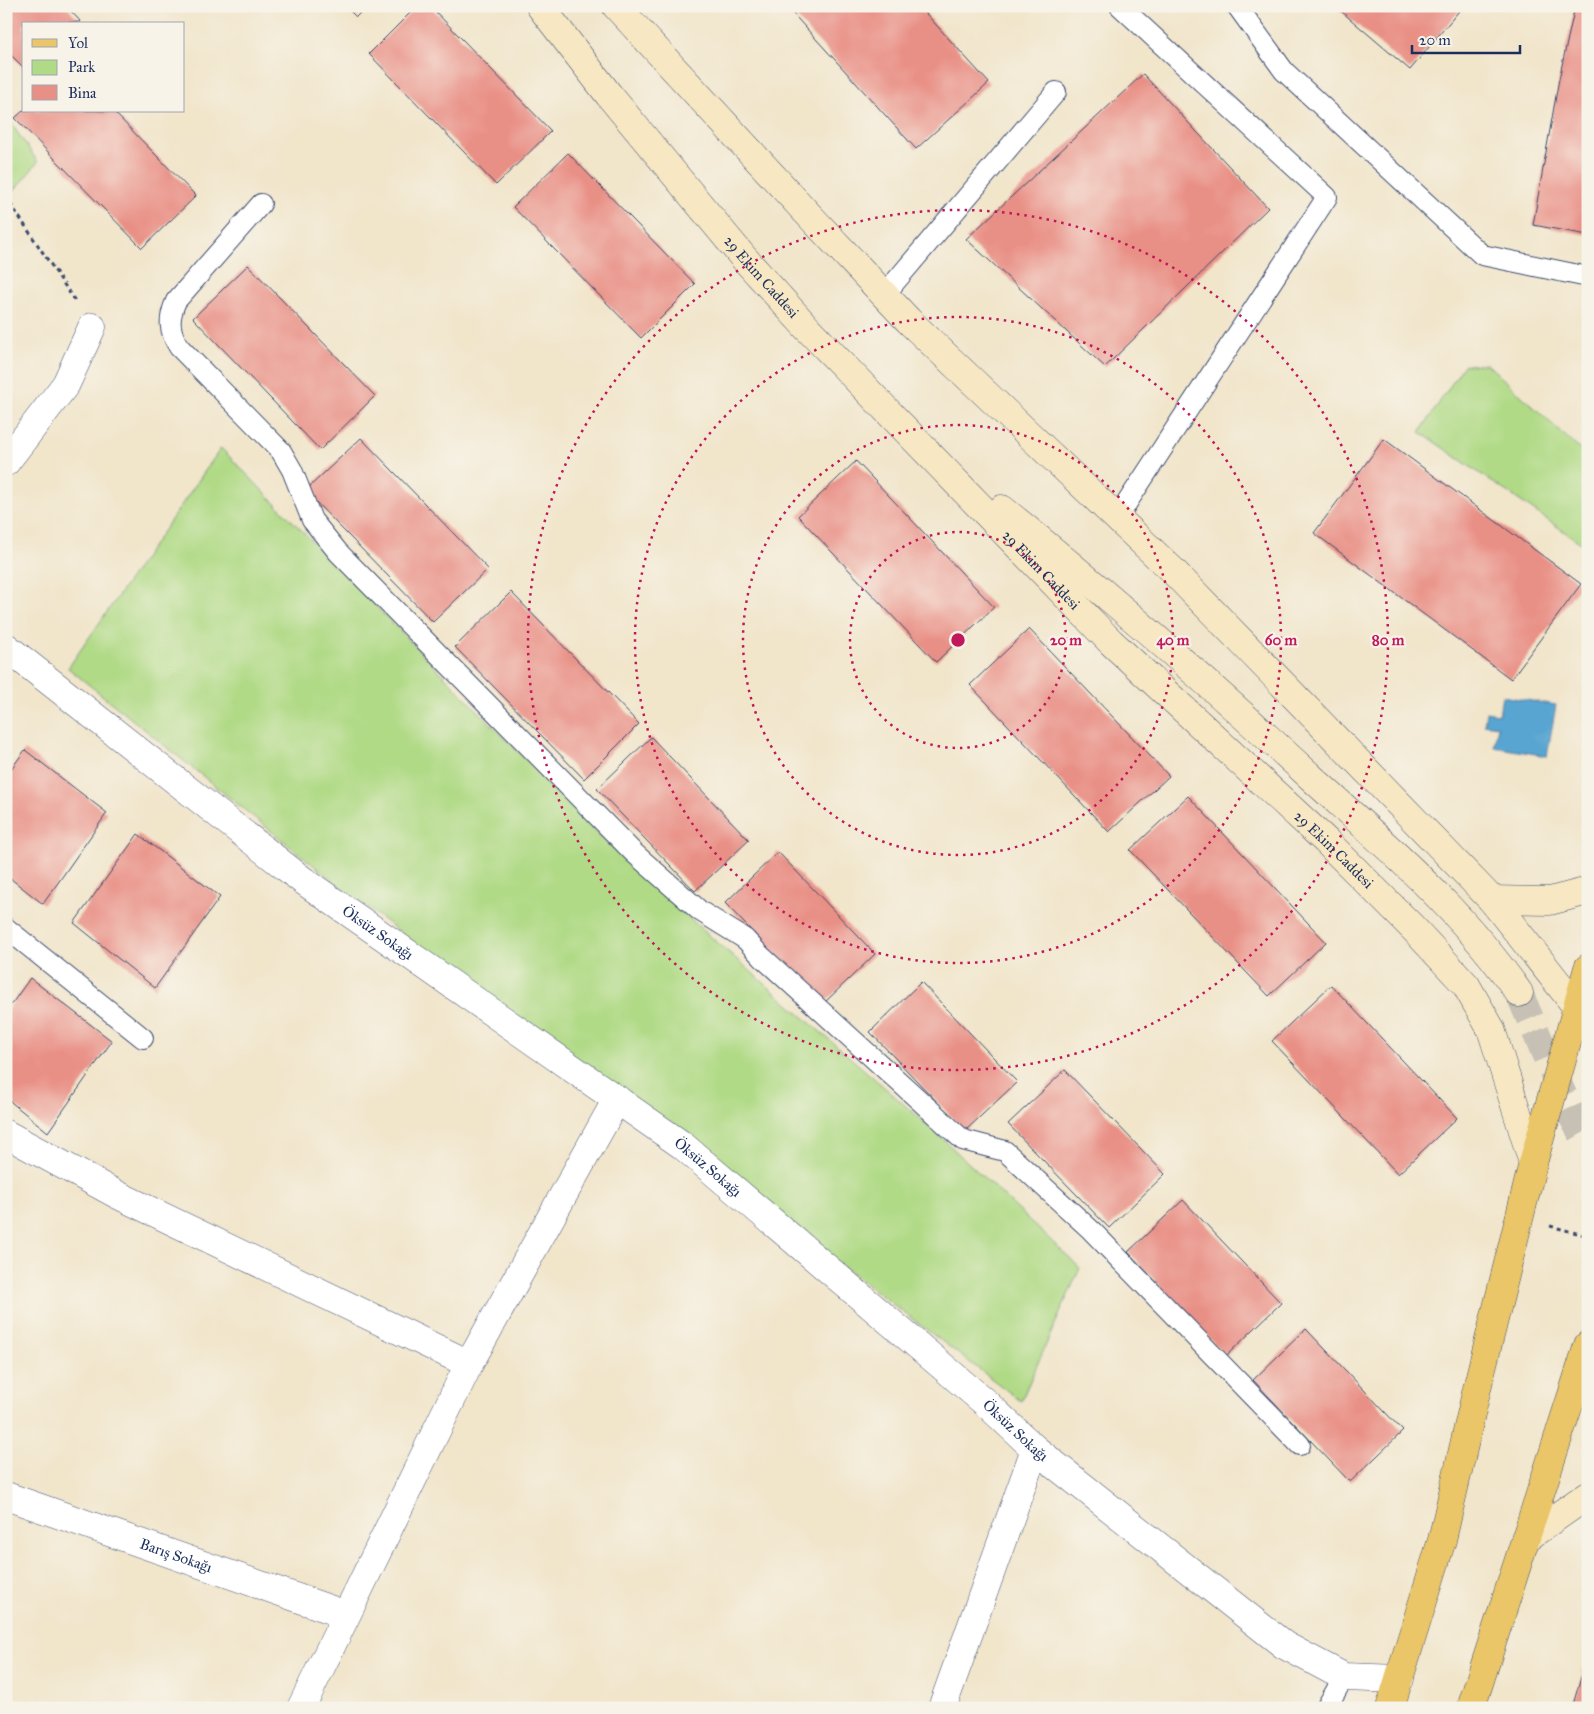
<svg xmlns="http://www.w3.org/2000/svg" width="1594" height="1714" viewBox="0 0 1594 1714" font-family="'IM FELL Great Primer',serif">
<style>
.green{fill:#b0da86;stroke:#668472}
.water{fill:#58a5d1;stroke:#3a6a98}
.building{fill:#e99086}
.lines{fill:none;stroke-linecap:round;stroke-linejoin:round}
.secondary-tunnel{stroke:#c6c1b4;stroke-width:28;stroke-dasharray:28 14;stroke-linecap:butt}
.lane-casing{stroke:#3b4a6e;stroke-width:22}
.street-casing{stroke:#3b4a6e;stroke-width:29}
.secondary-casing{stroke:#3b4a6e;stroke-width:29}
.primary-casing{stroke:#3b4a6e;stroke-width:29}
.path{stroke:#3b4a6e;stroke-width:3;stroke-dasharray:4 4;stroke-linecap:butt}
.lane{stroke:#fff;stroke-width:20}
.street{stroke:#fff;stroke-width:28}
.secondary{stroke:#f7e8c3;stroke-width:28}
.primary{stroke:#eac669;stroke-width:28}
.ring{fill:none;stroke:#c2185b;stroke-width:2.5;stroke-dasharray:2.5 5}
.labels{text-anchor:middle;stroke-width:4.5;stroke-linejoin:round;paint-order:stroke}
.street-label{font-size:15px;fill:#1b2f5e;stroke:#f7f3e8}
.centre{fill:#c2185b;stroke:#f7f3e8;stroke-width:2.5}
.ring-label{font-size:15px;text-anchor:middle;font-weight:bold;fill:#c2185b;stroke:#f7f3e8;stroke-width:4.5;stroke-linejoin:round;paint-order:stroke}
</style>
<rect width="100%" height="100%" fill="#f7f3e8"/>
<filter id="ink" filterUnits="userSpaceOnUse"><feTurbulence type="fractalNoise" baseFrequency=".02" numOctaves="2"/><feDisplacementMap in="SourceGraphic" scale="10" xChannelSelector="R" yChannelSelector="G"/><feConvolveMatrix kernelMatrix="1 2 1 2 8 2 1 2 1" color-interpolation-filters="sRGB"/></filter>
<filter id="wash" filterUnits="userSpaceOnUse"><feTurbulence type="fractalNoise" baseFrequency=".0096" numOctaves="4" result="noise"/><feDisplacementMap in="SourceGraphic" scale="20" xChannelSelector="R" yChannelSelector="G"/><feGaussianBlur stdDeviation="1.12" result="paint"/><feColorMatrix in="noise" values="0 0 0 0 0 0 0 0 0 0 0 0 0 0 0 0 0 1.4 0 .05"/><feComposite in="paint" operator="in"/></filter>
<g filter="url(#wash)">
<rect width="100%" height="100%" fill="#f1e5ca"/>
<g class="green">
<path d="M6,116l32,46 -32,38z"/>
<path d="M1487,364l101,93v91l-168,-116 44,-67z"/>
<path d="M221,448l415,424 293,254 151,142 -59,133 -669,-505 -284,-228z"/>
</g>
<path class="water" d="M1502,696l54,9 -9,51 -53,-9 4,-21 -14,-2 2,-12 13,2z"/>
<g id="blocks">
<g class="building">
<path d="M6,6h60l15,16 -57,2v44l-18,-18z"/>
<path d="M345,6h22l-11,11z"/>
<path d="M417,6h13l121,125 -55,54 -127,-131z"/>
<path d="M786,6h133l70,77 -73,66z"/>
<path d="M1335,6h128l-53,64z"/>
<path d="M1575,6h13v229l-55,-10 26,-146z"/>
<path d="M1143,74l125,134 -163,159 -139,-128z"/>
<path d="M24,110l89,1 83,85 -54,52 -127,-130z"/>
<path d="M568,153l127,131 -54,54 -128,-131z"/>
<path d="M248,265l127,131 -55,54 -127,-132z"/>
<path d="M361,438l127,131 -55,53 -128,-131z"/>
<path d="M1384,439l197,145 -70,95 -197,-146z"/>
<path d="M856,461l138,146 -58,55 -138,-146z"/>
<path d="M511,592l128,132 -55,55 -129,-132z"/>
<path d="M1029,629l140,147 -60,56 -139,-147z"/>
<path d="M651,737l98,103 -54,51 -98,-102z"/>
<path d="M25,750l82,63 -64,91 -37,-29v-99z"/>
<path d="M1188,796l138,146 -57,54 -139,-146z"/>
<path d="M138,834l82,63 -65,91 -81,-65z"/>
<path d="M778,852l97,102 -53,51 -97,-102z"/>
<path d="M30,978l82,63 -64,91 -42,-34v-86z"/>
<path d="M921,982l96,100 -52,49 -95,-99z"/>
<path d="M1331,985l126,133 -59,56 -126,-133z"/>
<path d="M1065,1070l100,104 -56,54 -101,-104z"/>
<path d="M1183,1200l98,103 -55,53 -98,-104z"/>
<path d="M1306,1329l97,102 -53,51 -97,-102z"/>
<path d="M1587,1657l1,51h-16z"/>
</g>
</g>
</g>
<g filter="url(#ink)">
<use href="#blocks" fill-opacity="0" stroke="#3b4a6e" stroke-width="1"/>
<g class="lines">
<path class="secondary-tunnel" d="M1519,993l54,125 15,26"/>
<g class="lane-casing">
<g id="lane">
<path d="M1237,6l47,65 198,184 106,22"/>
<path d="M261,204l-85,97c-8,18 -7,30 3,46l102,104 11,19 20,50 26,32 296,301 66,58 45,28 17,18 201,183 42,11 86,79 209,215"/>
<path d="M884,295l172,-203"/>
<path d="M1117,518l210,-321 -207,-191"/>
<path d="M6,928l137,110"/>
<path d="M1326,1708l18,-31"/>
</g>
</g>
<g class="street-casing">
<g id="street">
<path d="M6,462l60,-78 26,-57"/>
<path id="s1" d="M6,647l295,232 381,266 306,260 47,44 249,196 60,32 56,2"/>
<path d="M6,1134l112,61 351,169"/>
<path id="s2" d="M6,1496l340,119"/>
<path d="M301,1708l168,-344 148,-265"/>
<path d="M942,1708l93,-259"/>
</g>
</g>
<g class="secondary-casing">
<g id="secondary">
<path id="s3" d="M540,6l69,89 134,162 65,72 303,313 215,199 87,87 53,57 25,44 42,134"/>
<path d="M616,6l190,206 103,109 264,250 319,329 84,106 12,21"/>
<path d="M1002,509c106,85 211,178 311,270 73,67 150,132 206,214"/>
<path d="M1492,900l58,1 38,-10"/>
<path d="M1525,1539l63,-44"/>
</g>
</g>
<g class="primary-casing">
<g id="primary">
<path d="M1390,1708l52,-168 37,-160 54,-217 55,-195"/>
<path d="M1471,1708l117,-363"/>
</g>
</g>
<g class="path">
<path d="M6,197l69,104"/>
<path d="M1550,1226l38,10"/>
</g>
<use href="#lane" class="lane"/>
<use href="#street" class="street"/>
<use href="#secondary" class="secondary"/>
<use href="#primary" class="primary"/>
</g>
</g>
<g class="ring">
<circle cx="958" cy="640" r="108"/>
<circle cx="958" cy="640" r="215"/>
<circle cx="958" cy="640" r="323"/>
<circle cx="958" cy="640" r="430"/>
</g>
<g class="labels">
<g class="street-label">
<text dy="5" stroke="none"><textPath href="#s3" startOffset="350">29 Ekim Caddesi</textPath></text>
<text dy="5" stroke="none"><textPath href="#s3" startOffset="755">29 Ekim Caddesi</textPath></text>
<text dy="5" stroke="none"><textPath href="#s3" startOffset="1160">29 Ekim Caddesi</textPath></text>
<text dy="5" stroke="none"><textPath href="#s1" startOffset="469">Öksüz Sokağı</textPath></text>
<text dy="5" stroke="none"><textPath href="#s1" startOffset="874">Öksüz Sokağı</textPath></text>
<text dy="5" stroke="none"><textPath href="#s1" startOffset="1279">Öksüz Sokağı</textPath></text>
<text dy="5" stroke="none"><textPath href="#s2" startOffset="180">Barış Sokağı</textPath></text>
</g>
</g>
<circle cx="958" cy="640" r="8" class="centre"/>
<g class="ring-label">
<text x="1066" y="645">20 m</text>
<text x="1173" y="645">40 m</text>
<text x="1281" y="645">60 m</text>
<text x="1388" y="645">80 m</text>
</g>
<rect width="1594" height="1714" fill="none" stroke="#f7f3e8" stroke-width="25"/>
<rect x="22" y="22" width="162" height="90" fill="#f7f3e8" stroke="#9fa5b1"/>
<rect x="32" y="39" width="25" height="8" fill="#eac669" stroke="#9fa5b1"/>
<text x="68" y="48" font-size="15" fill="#1b2f5e">Yol</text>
<rect x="32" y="60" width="25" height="15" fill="#b0da86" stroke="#9fa5b1"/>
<text x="68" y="72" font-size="15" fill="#1b2f5e">Park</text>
<rect x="32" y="85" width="25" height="15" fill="#e99086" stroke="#9fa5b1"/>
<text x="68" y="98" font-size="15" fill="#1b2f5e">Bina</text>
<path d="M1412 45v8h108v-8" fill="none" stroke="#1b2f5e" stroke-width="2.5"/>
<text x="1419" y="45" font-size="15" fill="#1b2f5e" stroke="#f7f3e8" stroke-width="4" paint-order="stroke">20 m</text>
</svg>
